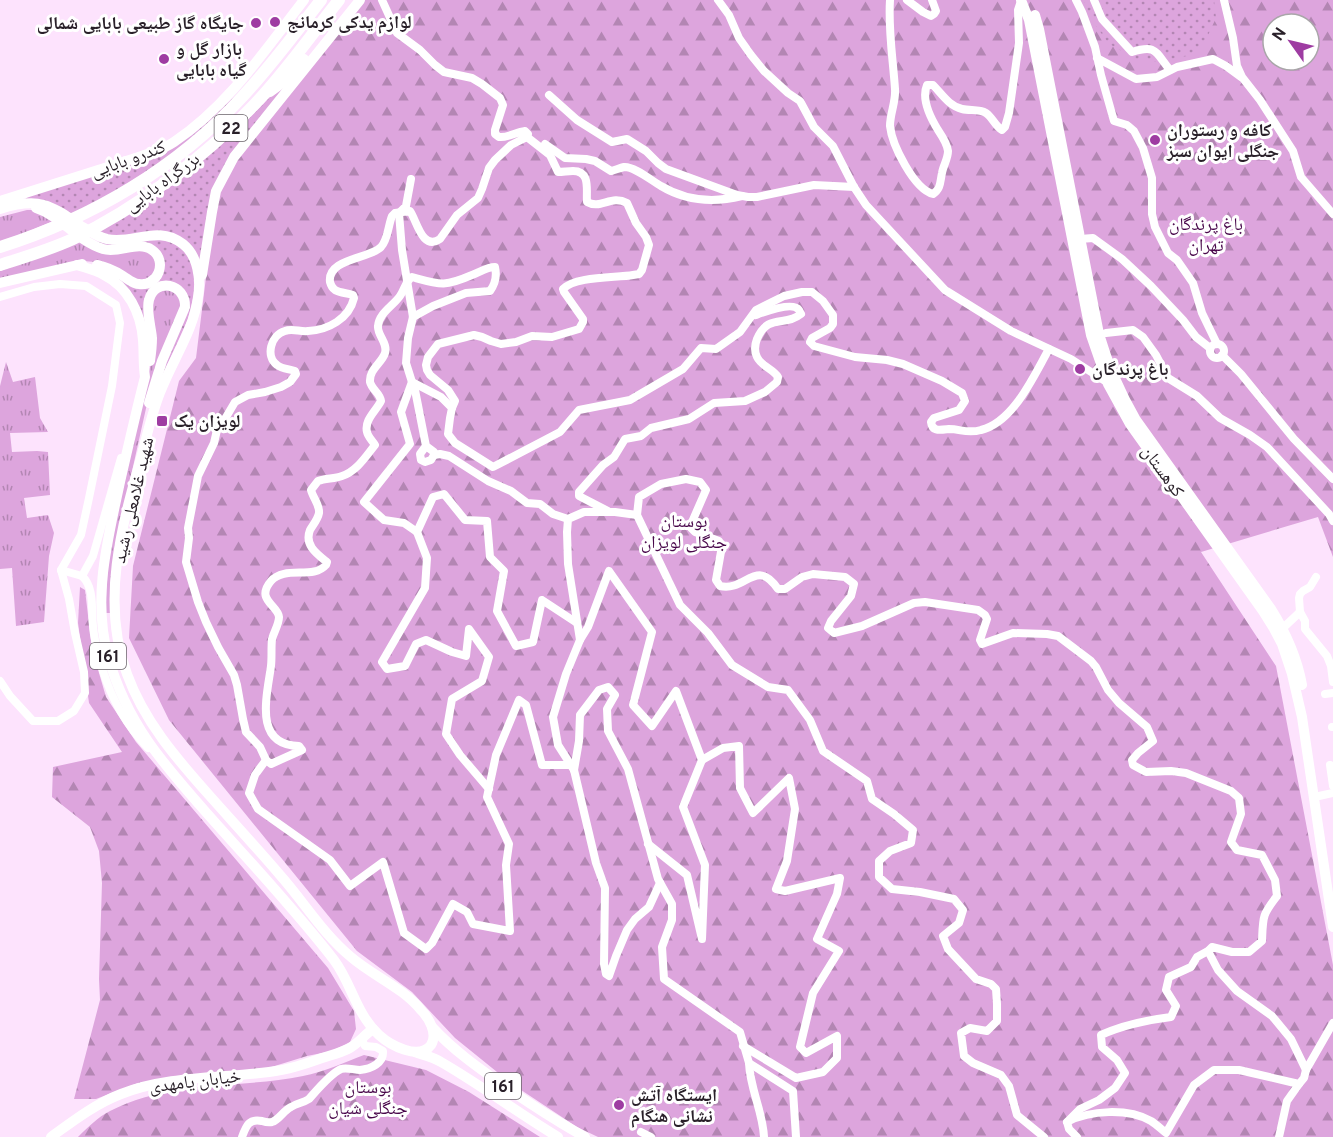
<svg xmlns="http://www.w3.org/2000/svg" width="1333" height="1137" viewBox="0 0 1333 1137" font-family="Overpass,'Noto Naskh Arabic',sans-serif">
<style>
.grass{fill:url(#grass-tufts)}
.forest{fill:url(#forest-firs);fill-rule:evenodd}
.garden{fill:url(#garden-dots)}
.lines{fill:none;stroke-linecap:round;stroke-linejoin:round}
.minor{stroke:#fff;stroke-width:8}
.major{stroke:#fff;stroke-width:10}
.highway{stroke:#fff;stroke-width:12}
.poi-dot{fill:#9e3ca2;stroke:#fff;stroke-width:2}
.labels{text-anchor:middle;stroke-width:6;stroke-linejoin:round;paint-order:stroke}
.shield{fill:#fff;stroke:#696369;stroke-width:1.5}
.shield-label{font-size:16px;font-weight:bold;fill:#292029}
.poi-label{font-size:18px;font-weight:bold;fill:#292029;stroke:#fff;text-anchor:start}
.street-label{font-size:18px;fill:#292029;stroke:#fff}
.park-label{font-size:18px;fill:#48064a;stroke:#fff}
</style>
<defs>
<pattern id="grass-tufts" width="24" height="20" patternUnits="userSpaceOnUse" patternTransform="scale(1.5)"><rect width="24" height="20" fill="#dda5dd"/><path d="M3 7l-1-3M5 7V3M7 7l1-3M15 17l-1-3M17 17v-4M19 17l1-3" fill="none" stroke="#b386b3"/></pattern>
<pattern id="forest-firs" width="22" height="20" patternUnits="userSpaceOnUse" patternTransform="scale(1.5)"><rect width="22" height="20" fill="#dda5dd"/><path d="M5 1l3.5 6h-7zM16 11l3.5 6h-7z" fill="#b386b3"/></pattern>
<pattern id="garden-dots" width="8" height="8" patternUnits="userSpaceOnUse" patternTransform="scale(1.5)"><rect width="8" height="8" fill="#dda5dd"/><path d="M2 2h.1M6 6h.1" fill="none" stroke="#b386b3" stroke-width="1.8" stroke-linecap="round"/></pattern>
</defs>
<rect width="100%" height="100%" fill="#fde3fd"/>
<g class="grass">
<path d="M27,210h5l24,10 -56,23v-26z"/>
<path d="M82,240l58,8 12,4 6,18 -16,12 -47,-20 -12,-1 -83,20v-10z"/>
<path d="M168,288l15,12 -32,86 -31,139 -10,88h-5l4,-62 44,-197 -3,-49 4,-11z"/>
<path d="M6,362l7,20 22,-5 5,41 8,14 -38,1 2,19 25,-1 11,1 2,43 -26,3 3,20 21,-3 6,18 -5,23 -5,66 -28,4 -4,-58 -12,1v-183z"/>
</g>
<g class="forest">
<path d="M364,0h969v557l-15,-40 -117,35 75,114 57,299v172h-735l-21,-10 -65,-43 -57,-46 -43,-46 -55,-41 -188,-231 -40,-82 4,-72 46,-185 17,-23 13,-105 8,-55 19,-38zM1273,24h36v36h-36z"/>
<path d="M80,587l5,3 7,59 14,48 30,45 192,226 26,43 2,18 -6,13 -18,9 -25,5 -42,13 -127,14 -42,16h-22l26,-99 -1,-21 3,-96 -3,-32 -9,-24 -38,-30 1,-30 69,-15 -33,-49 -11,-80z"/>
<path d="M364,1055l62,15 43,22 71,45h-462c9,-9 20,-20 32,-26 60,-31 129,-22 193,-35 21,-4 42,-14 61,-21z"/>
</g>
<g class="garden">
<path d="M1084,0h130l2,18 -14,30 -10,7 -36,7 -21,-3 -27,-16 -20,-29z"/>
<path d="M296,71l-72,99 -24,91 -17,-20 -67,-3 -20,-6 139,-100z"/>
<path d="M245,87c-19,21 -41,42 -64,60 -34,26 -72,48 -109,69l-49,-15 8,-7 124,-40 68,-47z"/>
<path d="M168,239l22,16 7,27 -9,37 -30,66 -2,2 31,-77 -4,-19 -30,-2 -4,47 -12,-31 -49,-39 64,19 8,-32 -43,-5 -24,-6z"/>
</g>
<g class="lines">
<g class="minor">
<path d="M382,0l15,33 23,17 15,15 9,7 28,6 10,6 18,14 3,7 -8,25v4l4,3c9,1 17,-5 26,-6l3,3 -1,3 -16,8 -16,15 -6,8 -7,21 -4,9 -21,17 -17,24c-18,12 -23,-18 -30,-28l-15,2 -3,3c-4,10 -4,24 -11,31 -11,12 -54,11 -51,35 1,4 2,6 5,8 5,3 12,3 18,5l1,3c-5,21 -26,32 -46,33 -8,1 -16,-3 -23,0 -14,4 -20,25 -8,34 5,4 12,4 18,6l1,3 -6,8 -9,5 -16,5 -17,3 -13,7 -13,22 -5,6 -3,13 -16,33 -10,52 1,10 -3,24 12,40 8,20 12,25 16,28 3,10 6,34 3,13 14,15 6,13 5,4 31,-14 -3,-4c-46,-1 -32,-50 -28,-80 1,-9 0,-18 1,-27 2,-7 7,-15 7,-22 -1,-12 -24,-17 -8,-36 14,-16 42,-1 55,-16l1,-3c-10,-8 -23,-17 -17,-32 3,-5 8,-11 9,-17 1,-8 -6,-15 -8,-23l7,-9c8,-3 16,-2 24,-5 15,-5 24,-20 33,-31 -3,-5 -7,-8 -8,-13 -3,-12 9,-21 14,-31 -1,-8 -9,-11 -11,-19 -1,-13 12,-19 15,-29 3,-10 -8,-18 -7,-27 1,-13 15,-20 22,-30 5,-7 5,-14 12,-19 29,8 32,10 60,-2 8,-3 15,-8 23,-8 2,9 1,16 -5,24l-24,2 -33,13 -20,11"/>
<path d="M718,0l11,15 10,23 12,17 13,16 24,22 12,8 14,26 19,19 21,41 12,18 79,85 66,41 60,28 37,24"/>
<path d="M890,0c-2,30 3,59 5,89 1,13 -5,24 -5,37 2,19 24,63 43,68 8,-5 7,-12 9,-21 1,-7 6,-14 6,-22 -1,-8 -6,-15 -10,-21 -8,-13 -17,-31 -11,-45h6c9,9 16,21 29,24 8,2 17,0 24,4 7,5 9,13 16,17l3,-3 4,-14 10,-70 -1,-33 3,-9"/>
<path d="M907,0l16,12 8,4 3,-2 2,-3 -4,-11"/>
<path d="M1076,0l6,12 13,35 6,28 13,46 13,4 7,6 9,17 9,30v36l3,13 13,26 9,7 16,23 9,30 15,31"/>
<path d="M1094,0l8,19 30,33c25,-8 23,0 38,18"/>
<path d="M1224,0l9,38 4,28 5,11 18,23 33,51 8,26 32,37"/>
<path d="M1097,58l39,21 21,-2 20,-10 36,-8 13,7 15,11"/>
<path d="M549,95l28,25 35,22 15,-3 19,12 12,12 8,6 71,26 11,2h9l57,-12 40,2"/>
<path d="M545,144l20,14 21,1 9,2 16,10c4,-1 9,-3 13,-4 10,-1 28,14 37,19 25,15 53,17 81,10"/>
<path d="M411,179l-5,27 -7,7 3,37 11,67 -5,21 -2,25 6,19 29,15 11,11 -2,10 -2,16 7,9 38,24 67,-35 19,-22 51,-10 53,-31 18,-21 15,1 24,-17 16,-22 28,-14 18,-4h10l11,9 10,14v9l-3,4 -18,10 -2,4 4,4 41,11 32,3 16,4 39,17 20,12 3,8 -6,9 -25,8 -3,4c1,10 9,8 18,7 12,0 18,5 32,1 33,-8 53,-55 68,-81"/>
<path d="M1080,239l13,-1 29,21 29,27 32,34 13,17 14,11"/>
<path d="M0,297l34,-10 26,-3 26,2 30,19 4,18 -8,63 -23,112 -8,37 -20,35 8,29 6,34 9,39 1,21 -11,18 -16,10h-25l-23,-25 -10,-15"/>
<path d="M1106,333l27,-3 10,7 13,18 12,23 29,18 23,22 30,17 17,12 62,67 4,7"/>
<circle cx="1217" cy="351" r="7"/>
<path d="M1222,355l19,19 53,65 39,40"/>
<path d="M412,382l-11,30 9,32 -46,58 20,18 20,3 13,9 10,26 -2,30 -43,74 5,7 18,-3 11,-22 10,-4 26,12 14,4 3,-27 20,28 -7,24 -30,18 -6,35 14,21 29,34"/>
<path d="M412,382l3,8 11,56 -6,8 1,6 4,2 6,-2 3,-5v-3l-8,-6"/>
<path d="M452,408l3,-7 -7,-11 -18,-15 -3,-5 -1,-5 2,-8 10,-13 36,-9 8,2 9,4 10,3 15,-2 16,-6 20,1 27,-8 4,-7v-3l-19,-27 -1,-3c12,-13 53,-11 70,-14l6,-1 3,-4 7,-25 -3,-8 -10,-14 -9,-20c-16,-9 -26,7 -40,-1 -1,-12 4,-31 -14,-31 -5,0 -10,1 -15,1l-8,-17 -23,-18"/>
<path d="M434,455l6,-1 9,2 39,25 23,10 16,12 13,1 13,10 15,5"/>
<path d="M608,511l-29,-15v-4l24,-27 11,-8 11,-18 16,-3 10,-8 38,-9 25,-16 31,-2 20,-9 12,-10 1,-5c-5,-8 -17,-11 -21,-20 -3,-5 -2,-13 0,-18 11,-26 28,-12 44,-25 -1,-1 -1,-3 -2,-4 -6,-9 -35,2 -43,5"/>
<path d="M637,515l-22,-3h-31l-16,7 -1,13 1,32 12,76 -14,34 -13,43 5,28 16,25 22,93 9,25 -1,76 2,10 3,2 7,-20 11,-26 8,-11 14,-12 11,-24"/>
<path d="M417,532l16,-35 11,-3 21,26 22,1 3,36 14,14 -7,40 19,35 17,-4 9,-42 35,23"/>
<path d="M61,570l21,6"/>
<path d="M82,576c13,12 9,34 11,50 1,15 6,31 10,45 9,29 25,56 45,77"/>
<path d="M82,576l11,-20 28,-98"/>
<path d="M1316,577l-6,10 -7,4 -3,3 -1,4 1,14 5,9v8l22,27 4,10 2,16"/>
<path d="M1283,628l17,-16"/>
<path d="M580,640l8,-13 21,-56 43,61 -19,73 19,21 24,-35 26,69 -19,47 22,58 -3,74 -15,-64 -39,-31"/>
<path d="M1325,694l8,-1"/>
<path d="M1332,727h1"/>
<path d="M266,760l-11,15 -6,18 9,16 72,51 20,26 33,-24 21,71 22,16 6,-6 21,-39 14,8 6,12 37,7 -4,-66 3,-21 -22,-47 9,-42 23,-55 7,5 16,60h28"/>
<path d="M702,760l21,-12 16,-2 1,42 13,25 36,-35 6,31 -8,52 -11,28 9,2 55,-13 -3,16 -20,45 22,12 -26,42 -13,54 6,6 31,-17v22l-14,14 -27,6 -53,-32"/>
<path d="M1330,765l3,21"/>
<path d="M574,770l5,-29 1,-26 19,-25 9,-3 7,8 -8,14 1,22 20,38 30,110 14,25v16l-10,27 2,32 76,53 9,31 44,28 3,46"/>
<path d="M1319,796l14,-3"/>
<path d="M1208,951l10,19 19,21 35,25 19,23 15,31 27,-47"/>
<path d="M749,1063c1,26 14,49 15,74"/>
<path d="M641,1132l10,5"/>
<path d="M242,1137c4,-11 7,-19 20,-16 3,1 6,2 10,1 7,-2 12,-12 19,-15 6,-4 12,-4 18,-8 8,-9 21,-25 32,-30 6,-2 13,1 19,1 11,-1 24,-7 23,-19l-7,-4 -11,-1 -3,-6"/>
<path d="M1044,1137l-27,-22 -8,-29 -8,-11 -28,-12 -9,-7 -3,-23 9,-5 17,3 10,-10v-17l-1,-15 -5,-5 -15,-5 -28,-30 -5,-13 16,-13 4,-13 -9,-11 -34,-7 -28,-3 -13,-12v-16l11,-10 21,-8 2,-13 -19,-16 -22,-15 -5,-18 -44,-30 -13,-31 -22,-30 -20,-3 -36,-22 -24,-32 -28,-28 -43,-90 2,-18 22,-13 25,-5 14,3 6,8 -14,32 -1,6 4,4 24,9 3,5 -6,34 4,6c26,6 36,-29 58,3h7l17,-12 11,-3 32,3 9,7 -3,12 -20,25 -3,7 6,5 28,-7 52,-23 11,-1 53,8 7,5 2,4 -7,21 2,4 31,-11 34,1 11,2 33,25 5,6 12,23 11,13 28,24 6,14 -15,12 -6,7 1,5 13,7 25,-1 15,2 45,18 8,7 2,16 -10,28 6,8 25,5 13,25 2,16c-15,19 -14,21 -15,45l-13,11h-17l-20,-5 -4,4 -11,6 -6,10 -22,10 -3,13 10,16 -5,11c-24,3 -48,8 -70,18l1,12 15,13 8,13 -10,15 -16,12 -19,9 -13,13"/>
<path d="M1077,1137l-8,-8 -2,-7c23,-12 61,-14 84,-1 5,3 10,8 15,12l28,-48 20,-15h25l60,14 5,-6 2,-8"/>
<path d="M1279,1137l8,-36 12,-17"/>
</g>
<g class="major">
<path d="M1021,0l8,20 62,315 17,49 22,40 133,187 10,16 9,17 10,30 10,43 31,210"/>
<path d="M1035,15l4,14 60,305c9,31 20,57 37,86l135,189c15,24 26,48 31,76"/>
<path d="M270,92l15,-11 19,-22"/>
<path d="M0,201c38,-12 76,-24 114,-36 20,-7 43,-12 60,-23 54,-36 91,-92 130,-142"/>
<path d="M36,208c25,8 41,33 67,41 16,5 35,-9 49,1 16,11 6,37 -13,34 -6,0 -11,-5 -16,-8 -8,-5 -17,-9 -26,-11"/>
<path d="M0,209c38,-12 50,-5 81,17 9,5 16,11 26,13 26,6 50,-15 76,5 15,12 18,35 15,53 -4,32 -24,61 -36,91 -9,20 -14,44 -20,66 -20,71 -42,147 -15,220 17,47 49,84 82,121 24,27 48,53 71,80 24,27 43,59 71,82 22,19 51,30 70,53 8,8 17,24 10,35 -12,16 -41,0 -52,-10 -23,-21 -27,-51 -45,-75 -38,-49 -81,-95 -122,-141 -46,-52 -85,-94 -104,-163 -16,-59 0,-117 12,-174 8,-35 16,-70 25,-105 -2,-13 -1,-25 -2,-37 -2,-27 -15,-53 -39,-65 -8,-5 -18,-7 -27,-10"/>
<path d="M202,275l10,-63 4,-21 18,-34 126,-157"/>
<path d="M0,283l82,-19"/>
<path d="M149,403l13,-42 23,-54c1,-24 -30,-30 -36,-7 -3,10 2,27 3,38 0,8 -1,16 -2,23"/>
<path d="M432,1027c22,24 48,42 75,61 25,17 51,34 78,49"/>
<path d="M415,1052c8,3 18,5 26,10 40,23 77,51 117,75"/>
<path d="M51,1137c22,-16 44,-33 70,-43 44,-18 101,-16 148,-22 19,-2 36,-8 53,-14 9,-3 18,-5 26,-9 10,-5 16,-14 25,-20"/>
</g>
<g class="highway">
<path d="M0,247c92,-29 177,-79 243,-151 28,-30 53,-64 78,-96"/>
<path d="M0,265c25,-8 49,-15 73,-26 63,-30 132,-82 180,-133 31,-32 58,-71 86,-106"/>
</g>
</g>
<g class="poi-dot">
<circle cx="275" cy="22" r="6"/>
<circle cx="256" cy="23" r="6"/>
<circle cx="164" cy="59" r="6"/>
<circle cx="1155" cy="140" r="6"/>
<circle cx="1080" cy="369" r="6"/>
<rect x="156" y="415" width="12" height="12" rx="3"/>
<circle cx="619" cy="1105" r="6"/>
</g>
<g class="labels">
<g class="shield">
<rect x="214.5" y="115" width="33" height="26" rx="4.5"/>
<rect x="90" y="643" width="36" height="26" rx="4.5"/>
<rect x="485" y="1073" width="36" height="26" rx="4.5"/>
</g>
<g class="shield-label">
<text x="231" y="134">22</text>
<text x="108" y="662">161</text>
<text x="503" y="1092">161</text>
</g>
<g class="poi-label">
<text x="287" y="28">لوازم یدکی کرمانج</text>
<text x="244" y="29" text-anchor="end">جایگاه گاز طبیعی بابایی شمالی</text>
<text x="176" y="55">بازار گل و<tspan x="176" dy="21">گیاه بابایی</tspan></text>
<text x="1167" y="136">کافه و رستوران<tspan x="1167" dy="21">جنگلی ایوان سبز</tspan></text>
<text x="1092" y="375">باغ پرندگان</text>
<text x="174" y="427">لویزان یک</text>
<text x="631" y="1101">ایستگاه آتش<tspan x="631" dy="21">نشانی هنگام</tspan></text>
</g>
<g class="street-label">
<text transform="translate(128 159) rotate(-20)" y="6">کندرو بابایی</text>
<text transform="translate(162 182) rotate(-36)" y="6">بزرگراه بابایی</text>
<text transform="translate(1163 471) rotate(54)" y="6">کوهستان</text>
<text transform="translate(133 500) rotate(-77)" y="6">شهید غلامعلی رشید</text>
<text transform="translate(195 1081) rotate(-7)" y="6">خیابان یامهدی</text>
</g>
<g class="park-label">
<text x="1206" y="230">باغ پرندگان<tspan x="1206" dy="21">تهران</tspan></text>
<text x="684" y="527">بوستان<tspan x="684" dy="21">جنگلی لویزان</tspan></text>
<text x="368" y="1093">بوستان<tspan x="368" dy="21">جنگلی شیان</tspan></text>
</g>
</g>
<g transform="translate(1291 42) rotate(304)"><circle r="28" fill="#ffffff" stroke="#a9a6a9" stroke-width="1.5"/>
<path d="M0-4.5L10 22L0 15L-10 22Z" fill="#9e3ca2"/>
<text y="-9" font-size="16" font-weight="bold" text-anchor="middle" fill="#292029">N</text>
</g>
</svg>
